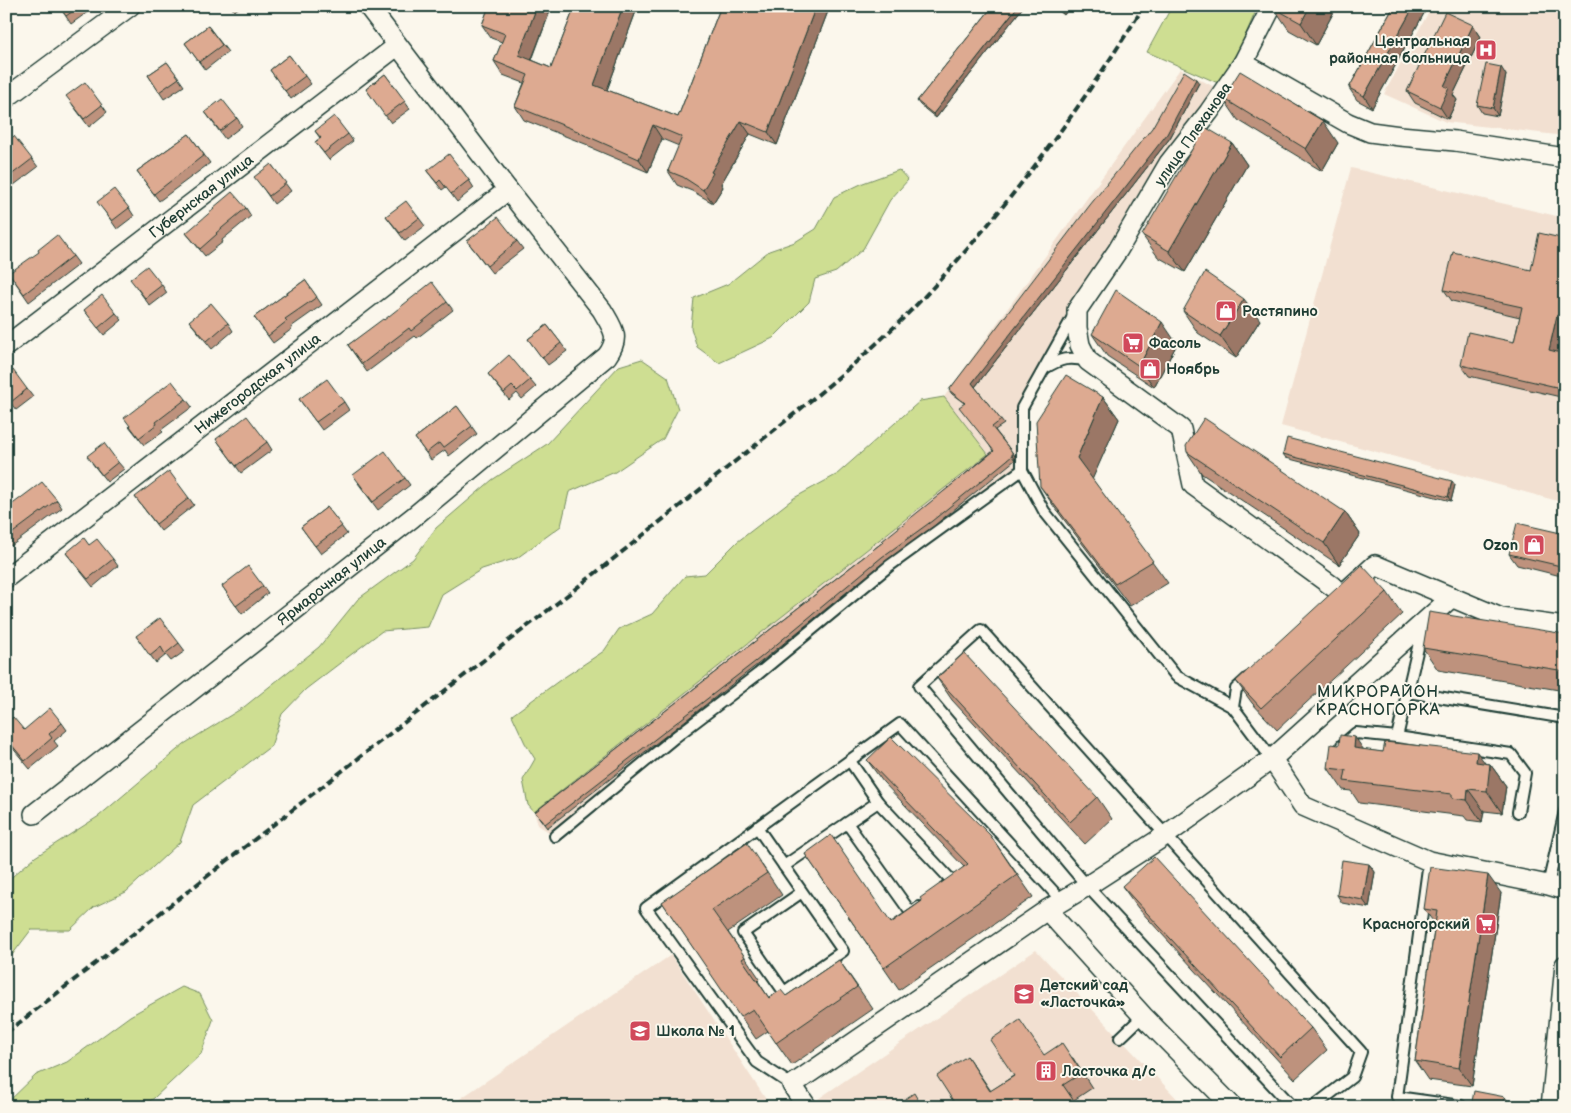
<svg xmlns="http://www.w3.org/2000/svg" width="1571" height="1113" viewBox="0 0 1571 1113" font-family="'Balsamiq Sans',sans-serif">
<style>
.built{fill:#f2e0d1}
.green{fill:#cede92;stroke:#768e63}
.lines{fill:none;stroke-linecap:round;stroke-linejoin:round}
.service-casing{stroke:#1f3d34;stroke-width:14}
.minor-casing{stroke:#1f3d34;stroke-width:22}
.service{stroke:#fbf7ec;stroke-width:10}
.minor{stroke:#fbf7ec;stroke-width:19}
.rail{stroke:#1f3d34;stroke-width:4;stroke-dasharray:8 4;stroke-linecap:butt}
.wall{fill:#be927d;stroke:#1f3d34}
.shaded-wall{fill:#9b7766;stroke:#1f3d34}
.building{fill:#ddaa91;stroke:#1f3d34}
.labels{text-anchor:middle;stroke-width:4;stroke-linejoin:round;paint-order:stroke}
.poi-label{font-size:15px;font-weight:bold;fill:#1f3d34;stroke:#fbf7ec;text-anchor:start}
.street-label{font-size:15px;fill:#1f3d34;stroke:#fbf7ec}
.neighbourhood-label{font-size:16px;letter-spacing:1px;fill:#1f3d34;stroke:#fbf7ec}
</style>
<rect width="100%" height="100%" fill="#fbf7ec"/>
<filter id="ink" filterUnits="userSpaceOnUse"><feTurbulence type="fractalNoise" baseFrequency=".02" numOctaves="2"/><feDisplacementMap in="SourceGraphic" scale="10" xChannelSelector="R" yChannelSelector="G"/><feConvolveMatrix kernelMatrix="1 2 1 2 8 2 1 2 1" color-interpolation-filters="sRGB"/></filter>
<g filter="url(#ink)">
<g class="built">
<path d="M1432,6h133v130l-119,-14 -62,-28z"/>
<path d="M1180,69l44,23 -202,316v62l-133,96 -334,270 -17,-11 -4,-13 454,-358 -44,-57z"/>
<path d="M1351,168l214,50v285l-284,-77z"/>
<path d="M1036,950l149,157h-362l-5,-8z"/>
<path d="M671,955l100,152h-323z"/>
</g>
<g class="green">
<path d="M1172,6h86l-19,44 -21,33 -71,-31z"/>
<path d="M899,170l9,10 -18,20 -27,49 -27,23 -21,7 -6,23 -36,36 -54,25 -22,-16 -6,-19 3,-30 34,-14 41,-33 26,-9 21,-13 18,-32 29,-14z"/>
<path d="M642,359l26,18 10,32 -15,30 -48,33 -46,20 -8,34 -44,32 -35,11 -40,25 -14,33 -46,4 -76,58 -24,25 -11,32 -78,59 -13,37 -54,50 -32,15 -24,23h-39l-25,33v-81l29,-25 64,-41 85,-72 60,-37 75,-60 39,-48 55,-40 23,-31 56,-48 55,-36 72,-78z"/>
<path d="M944,397l44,57 -454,358 -6,-7 -5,-25 12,-21 -10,-16 -13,-28 48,-35 44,-29 15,-22 33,-15 33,-38 20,-2 32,-32 57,-44 42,-23 84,-74z"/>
<path d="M182,987l18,7 13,26 -12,34 -47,44 -12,9h-136v-3l30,-29 31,-13 63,-46z"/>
</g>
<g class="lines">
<g class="service-casing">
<g id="service">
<path d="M1045,368c15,-9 24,-12 42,-7"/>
<path d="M1022,470l22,41 132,165 57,31"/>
<path d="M1248,678l-12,11 -3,18 39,52"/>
<path d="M1408,692l157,26"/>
<path d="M1397,737l26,-111"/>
<path d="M1342,745l14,-12 41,4 114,17 14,19 -7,39"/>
<path d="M878,802l74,79 -6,5"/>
<path d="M847,823l64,90 8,-6"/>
<path d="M757,827l86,124 -59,41 -41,-59 59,-41"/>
<path d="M555,836l119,-98 84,-64 131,-108 133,-96v-62l52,-93"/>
<path d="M1429,861l-32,236 64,9"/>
<path d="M784,866l94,-64 -28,-41"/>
<path d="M1548,885l17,-74"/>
<path d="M1120,1038l23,-22"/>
<path d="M792,1085l-35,-23 -111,-154 254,-184 162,177"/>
<path d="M1293,1107l-206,-221 -168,-200 62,-56 380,422 -9,25 -39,30"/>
</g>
</g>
<g class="minor-casing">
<g id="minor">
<path d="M1272,6l-29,57 -34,49 -40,51 -51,87 -41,60v18l3,17 8,16 93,68 12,56 150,109 32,-29 126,53 64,9"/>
<path d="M1243,63l105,60 22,9 30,4 55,5 110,17"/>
<path d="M6,98l124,-92"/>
<path id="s1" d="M6,346l391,-300"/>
<path id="s2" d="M6,578l502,-388"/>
<path d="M1272,759l31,47 126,55 119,24 17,5"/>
<path id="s3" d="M34,814l378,-296 195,-162c14,-19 6,-27 -5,-46l-94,-120 -140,-184"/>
<path d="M1047,910l96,106 90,91"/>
<path d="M807,1107l-15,-22 255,-175 40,-24 79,-51 106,-76 180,-162"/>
<path d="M1551,1107l14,-142"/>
</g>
</g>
<use href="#service" class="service"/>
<use href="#minor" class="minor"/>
<path class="rail" d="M6,1033c167,-130 334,-260 501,-391 78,-60 154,-121 231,-183 64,-51 130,-103 187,-163 85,-91 153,-184 219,-290"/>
</g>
<g class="wall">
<path d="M59,6h37l-25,18z"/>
<path d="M231,6h11l-8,5z"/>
<path d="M489,6h63l-20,54 19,8 24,-62h63l-31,84 71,27 43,-111h109l-53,139 -27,-11 -29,50 2,3 -10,16 -21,-12 -15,-6 -9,-14 11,-25 -17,-7 -14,33 -59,-25 -1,-2 -64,-25 -9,-14 9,-23 -21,-8 -9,-14 8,-19 -11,-4 -9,-13z"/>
<path d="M993,6h31l-88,112 -16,-13 -3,-4z"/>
<path d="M1053,6h17l-6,9z"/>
<path d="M1275,6h62l-21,39 -27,-15 -15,-22z"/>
<path d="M1394,6h34l-56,102 -15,-8 -8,-12z"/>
<path d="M1473,25l8,12 -28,58 4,5 -9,19 -33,-16 -8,-12z"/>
<path d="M208,26l20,26 -23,18 -20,-27z"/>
<path d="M289,55l22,29 -20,15 -21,-29z"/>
<path d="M167,62l17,24 -20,13 -16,-24z"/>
<path d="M385,74l25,35 -19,14 -25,-34z"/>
<path d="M1506,75l-8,41 -16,-3 -5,-8z"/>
<path d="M1199,83l-29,55 -195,249 29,37 -9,6 20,26v4l-80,65 -50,36 -123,100 -215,167 -12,-16 348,-270 110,-91 -29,-48 -12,-9 -3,-4z"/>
<path d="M1223,98l115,45 -16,28 -84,-51z"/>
<path d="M72,104l30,1 5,7 -18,15z"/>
<path d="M205,112l32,6 5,8 -17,13z"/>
<path d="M315,131l33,3 5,7 -24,19 -14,-18 5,-4z"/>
<path d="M189,134l21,29 -51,38 -22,-30z"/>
<path d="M6,142l26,17 6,8 -32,24z"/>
<path d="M1232,143l15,22 -62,107 -27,-15 -16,-22z"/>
<path d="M271,164l20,27 -17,13 -14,-20z"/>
<path d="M427,171l42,9 5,8 -17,14 -11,-15 -4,3z"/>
<path d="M129,208l5,8 -17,13 -14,-20z"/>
<path d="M246,208l5,8 -29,24 1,2 -18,14 -19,-23z"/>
<path d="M386,216l33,2 6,8 -20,15z"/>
<path d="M1565,239v88l-6,25 6,2v44l-96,-22 -8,-11 53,-23 6,-25 -68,-16 -8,-11 87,-20z"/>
<path d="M467,241h50l6,8 -31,24z"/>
<path d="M73,256l6,8 -50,38 -20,-29z"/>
<path d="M305,280l17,25 -31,22 1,2 -19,14 -19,-26z"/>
<path d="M162,285l5,8 -17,13 -14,-19z"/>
<path d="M447,302l6,8 -36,28 -2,-2 -48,36 -19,-27 36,-25z"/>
<path d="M84,310l32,3 6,7 -18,15z"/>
<path d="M1183,311l77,9 -24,38 -38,-25z"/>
<path d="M189,321l39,2 5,8 -21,18z"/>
<path d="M547,325l20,26 -19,14 -20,-26z"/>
<path d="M1092,334l85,10 -23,43 -47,-31z"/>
<path d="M488,374l42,6 6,7 -14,12 -5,-6 -8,7z"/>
<path d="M6,375l21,14 6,8 -17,13 -10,-13z"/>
<path d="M1103,397l16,22 -27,60 76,104 -38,23 -75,-98 -15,-22z"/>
<path d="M186,399l6,8 -31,23 2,2 -19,13 -15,-19z"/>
<path d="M299,399l45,3 5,8 -27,20z"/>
<path d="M457,406l20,28 -28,22 -4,-6 -14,10 -16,-22z"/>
<path d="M216,439l51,3 5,8 -31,23z"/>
<path d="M1187,452l158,60 15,22 -21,31 -137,-91z"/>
<path d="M1283,454l172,31 -4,16 -165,-43z"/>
<path d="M118,462l6,7 -17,13 -15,-19z"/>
<path d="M405,478l5,7 -32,25 -20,-27z"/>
<path d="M135,497l54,1 5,7 -33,26z"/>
<path d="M57,500l5,8 -51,38 -5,-6v-31z"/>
<path d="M327,507l20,27 -26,20 -20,-27z"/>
<path d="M1565,534v43l-48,-12 -8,-11z"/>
<path d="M89,545l24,14 5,7 -25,21 -27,-34z"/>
<path d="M222,586h41l5,7 -26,21z"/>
<path d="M1387,592l15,22 -125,116 -25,-27 -16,-22z"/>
<path d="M1565,634v57l-127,-21 -15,-22z"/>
<path d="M136,636l43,7 6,8 -14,10 -5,-6 -10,8z"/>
<path d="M937,678l160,119 15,22 -27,25 -133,-144z"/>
<path d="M6,723l18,7 38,-7 5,7 -13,11 4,5 -28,23 -24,-29z"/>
<path d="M1364,750l126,14 16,22 -4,27 -18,-2 -2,11 -15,-2 -3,-4 -105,-13 -8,-12 -8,-1 -15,-22z"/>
<path d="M867,760l123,75 43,62 -134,93 -94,-136 86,68 31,-21 42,-34 -81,-85z"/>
<path d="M1369,864l6,8 -6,36 -27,-5 -5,-8z"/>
<path d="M762,865l20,30 -54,37 32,47 -2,2 11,17 17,-2 53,-36 34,49 -81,56 -24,-34 -12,8 -94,-137z"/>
<path d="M1122,886l189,142 16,22 -32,29 -157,-171z"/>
<path d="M1501,893l-29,193 -44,-6 -13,-19 20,-137 -11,-15z"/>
<path d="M1044,1055l29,3 19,30 -18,12 4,7h-121l10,-51 24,35z"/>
</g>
<g class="shaded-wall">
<path d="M537,6h15l-24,63 -9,-14z"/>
<path d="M623,6h15l-34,92 -10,-13z"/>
<path d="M816,6h14l-53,139 -9,-13z"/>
<path d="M1018,6h6l-88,112 -3,-4z"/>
<path d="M1064,6h6l-6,9 -3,-4z"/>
<path d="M1310,6h27l-21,39 -15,-22z"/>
<path d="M1414,6h14l-56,102 -8,-12z"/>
<path d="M1473,25l8,12 -28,58 4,5 -9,19 -8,-12 4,-21z"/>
<path d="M1501,67l5,8 -8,41 -5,-8z"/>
<path d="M1196,79l3,4 -29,55 -195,249 -3,-4z"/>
<path d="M741,121l9,13 -29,50 2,3 -10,16 -10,-13 8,-18z"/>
<path d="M1323,121l15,22 -16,28 -16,-22z"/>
<path d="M653,125l9,14 -14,33 -9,-13z"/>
<path d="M1232,143l15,22 -62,107 -16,-21z"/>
<path d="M1244,299l16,21 -24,38 -16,-22z"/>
<path d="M1557,315l8,12 -8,35 -8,-12z"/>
<path d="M1162,322l15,22 -23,43 -15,-21z"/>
<path d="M1103,397l16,22 -27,61 -15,-22z"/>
<path d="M1012,452l3,4v4l-3,-4z"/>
<path d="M1452,481l3,4 -4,16 -3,-4z"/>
<path d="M1345,512l15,22 -21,31 -15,-22z"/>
<path d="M1355,737l15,22 -16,-11z"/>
<path d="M1477,752l13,18v-6l16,22 -4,27 -15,-22 -11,-29z"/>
<path d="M1468,789l16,22 -2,11 -15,-22z"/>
<path d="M1369,864l6,8 -6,36 -6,-8z"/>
<path d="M1488,875l13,18 -29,193 -13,-18z"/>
<path d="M1505,1097l7,10h-9z"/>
</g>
<g class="building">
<path d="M59,6h21l-14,10z"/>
<path d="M489,6h48l-18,49 32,13 24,-62h48l-29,79 84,32 43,-111h95l-48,126 -27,-11 -30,51 2,1 -10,17 -20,-13 -15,-6 14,-34 -29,-12 -14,34 -59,-26v-1l-65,-26 13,-31 -34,-14 11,-27 -23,-9z"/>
<path d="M993,6h25l-85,108 -16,-13z"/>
<path d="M1055,6h9l-3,5z"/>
<path d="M1275,6h35l-9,17 -27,-15z"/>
<path d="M1394,6h20l-50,90 -15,-8z"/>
<path d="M1445,12l28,13 -29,61 5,2 -9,19 -33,-16z"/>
<path d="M208,26l14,19 -23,17 -14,-19z"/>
<path d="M289,55l16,21 -20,15 -15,-21z"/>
<path d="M167,62l12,16 -20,14 -11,-17z"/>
<path d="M1486,64l15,3 -8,41 -16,-3z"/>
<path d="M1184,71l12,8 -29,55 -195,249 29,37 -9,7 20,25v4l-80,65 -50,36 -122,101 -215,166 -10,-12 348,-270 -1,-1 112,-90 -35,-44 6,-4 -16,-13 141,-185 62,-77z"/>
<path d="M1240,71l83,50 -17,28 -83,-51z"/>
<path d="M385,74l20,27 -20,15 -19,-27z"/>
<path d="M85,82l17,23 -18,14 -18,-23z"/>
<path d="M222,99l15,19 -17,13 -15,-19z"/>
<path d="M334,116l14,18 -24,19 -9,-11 6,-4 -6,-7z"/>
<path d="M1205,127l27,16 -63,108 -27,-16z"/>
<path d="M189,134l15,21 -50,39 -17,-23z"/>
<path d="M14,136l18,23 -26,20v-37z"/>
<path d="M449,154l20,26 -18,14 -11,-14 -3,3 -10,-12z"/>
<path d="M271,164l15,19 -17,13 -15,-19z"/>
<path d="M114,189l15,19 -17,13 -15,-19z"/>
<path d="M232,192l14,16 -30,25 1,1 -17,15 -14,-16 28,-24 -1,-1z"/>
<path d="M406,201l13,17 -19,15 -14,-17z"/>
<path d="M498,217l19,24 -30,25 -20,-25z"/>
<path d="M1539,233l26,6v78l-8,-2 -8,35 16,4v35l-104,-24 7,-33 46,10 8,-35 -78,-17 9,-38 78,18z"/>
<path d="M57,235l16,21 -49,38 -15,-21 30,-21 -1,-2z"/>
<path d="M147,266l15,19 -17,13 -15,-19z"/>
<path d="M1205,272l39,27 -24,37 -37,-25z"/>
<path d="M305,280l12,17 -32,22 2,2 -19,15 -14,-19z"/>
<path d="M432,282l15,20 -36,29 -2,-3 -47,36 -14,-19 35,-26 1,1z"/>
<path d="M1116,290l46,32 -23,44 -47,-32z"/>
<path d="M102,295l14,18 -18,15 -14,-18z"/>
<path d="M211,303l17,20 -21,18 -18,-20z"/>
<path d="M547,325l14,18 -19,15 -14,-19z"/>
<path d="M509,355l21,25 -13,11 -5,-5 -8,7 -16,-19z"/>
<path d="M13,370l14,19 -16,13 -5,-5v-22z"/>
<path d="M1066,375l37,22 -26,61 76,103 -38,23 -75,-98 -4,-65z"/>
<path d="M327,379l17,23 -28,20 -17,-23z"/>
<path d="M172,381l14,18 -30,23 1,2 -18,14 -15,-20z"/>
<path d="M457,406l15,20 -29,22 -4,-5 -13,10 -11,-15z"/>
<path d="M247,416l20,26 -31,24 -20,-27z"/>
<path d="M1204,418l141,94 -21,31 -137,-91 -1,-6z"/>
<path d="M1287,438l165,43 -4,16 -165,-43z"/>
<path d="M104,443l14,19 -16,13 -15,-19z"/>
<path d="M385,451l20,27 -32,24 -20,-27z"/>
<path d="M169,471l20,27 -33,26 -21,-27z"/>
<path d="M42,482l15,18 -51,38v-29z"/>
<path d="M327,507l15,19 -27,20 -14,-19z"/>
<path d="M1517,523l48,11v33l-56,-13z"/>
<path d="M84,538l5,7 8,-6 16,20 -25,20 -22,-26z"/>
<path d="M1362,565l25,27 -126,116 -25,-27z"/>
<path d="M248,566l15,20 -27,20 -14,-20z"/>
<path d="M1429,612l136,22v37l-142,-23z"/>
<path d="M160,618l19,25 -14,11 -4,-7 -11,9 -14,-20z"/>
<path d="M964,653l133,144 -27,25 -133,-144z"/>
<path d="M50,708l12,15 -13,11 3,4 -27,23 -19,-23v-15l7,-6 11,13z"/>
<path d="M1340,735l15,2 -1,11 29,4 2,-10 92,10 -1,10 14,2 -3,27 -19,-2 -1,11 -15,-2v-4l-108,-13 2,-11 -18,-2 3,-24 8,1z"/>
<path d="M891,737l99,98 27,40 -133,93 -79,-114 26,-19 60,88 31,-22 -2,-3 48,-34 -101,-104z"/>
<path d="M747,843l20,30 -55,37 33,47 -3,2 27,39 12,-8 5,6 53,-36 18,27 -81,56 -23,-34 -13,8 -78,-115z"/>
<path d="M1154,857l157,171 -31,29 -158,-171z"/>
<path d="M1342,860l27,4 -6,36 -26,-5z"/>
<path d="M1430,867l58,8 -29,193 -44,-7 22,-150 -13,-2z"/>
<path d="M1020,1020l24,35 18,-12 20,30 -19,12 15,22h-44l-1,-2 -2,2h-74l-20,-31 30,-20 23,35 24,-15 -24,-36z"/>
<path d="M1474,1091l31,6 -2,10h-32z"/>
<path d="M914,1093l8,14h-29z"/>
</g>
</g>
<defs>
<g id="hospital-square" transform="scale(1.125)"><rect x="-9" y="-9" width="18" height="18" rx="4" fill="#d1495b" stroke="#fbf7ec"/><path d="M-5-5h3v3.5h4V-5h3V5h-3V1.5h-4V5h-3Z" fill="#fff"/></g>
<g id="shop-square" transform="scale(1.125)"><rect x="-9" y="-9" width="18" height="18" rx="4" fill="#d1495b" stroke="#fbf7ec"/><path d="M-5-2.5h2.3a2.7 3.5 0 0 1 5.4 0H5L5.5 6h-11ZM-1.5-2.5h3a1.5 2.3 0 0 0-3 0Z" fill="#fff"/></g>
<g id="supermarket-square" transform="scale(1.125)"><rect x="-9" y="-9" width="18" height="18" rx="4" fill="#d1495b" stroke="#fbf7ec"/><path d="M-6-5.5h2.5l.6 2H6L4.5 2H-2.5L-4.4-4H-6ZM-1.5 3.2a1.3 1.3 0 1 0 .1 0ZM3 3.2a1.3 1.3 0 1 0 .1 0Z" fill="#fff"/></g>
<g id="school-square" transform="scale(1.125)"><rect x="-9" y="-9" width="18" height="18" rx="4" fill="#d1495b" stroke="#fbf7ec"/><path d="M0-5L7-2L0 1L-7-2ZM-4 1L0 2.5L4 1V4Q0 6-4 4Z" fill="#fff"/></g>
<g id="building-square" transform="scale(1.125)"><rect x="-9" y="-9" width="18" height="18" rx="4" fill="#d1495b" stroke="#fbf7ec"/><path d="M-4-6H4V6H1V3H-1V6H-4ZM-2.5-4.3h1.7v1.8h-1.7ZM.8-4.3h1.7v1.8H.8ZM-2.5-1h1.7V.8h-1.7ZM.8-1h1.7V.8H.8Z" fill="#fff"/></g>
</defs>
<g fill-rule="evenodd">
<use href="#hospital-square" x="1486" y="50"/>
<use href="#shop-square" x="1226" y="311"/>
<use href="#supermarket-square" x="1133" y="343"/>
<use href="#shop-square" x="1150" y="369"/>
<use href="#shop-square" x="1534" y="545"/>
<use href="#supermarket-square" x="1486" y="924"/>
<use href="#school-square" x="1024" y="994"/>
<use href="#school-square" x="640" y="1031"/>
<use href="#building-square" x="1046" y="1071"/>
</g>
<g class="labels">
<g class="poi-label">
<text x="1470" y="46" text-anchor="end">Центральная<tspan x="1470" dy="17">районная больница</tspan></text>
<text x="1242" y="316">Растяпино</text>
<text x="1149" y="348">Фасоль</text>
<text x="1166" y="374">Ноябрь</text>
<text x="1518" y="550" text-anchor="end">Ozon</text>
<text x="1470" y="929" text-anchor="end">Красногорский</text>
<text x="1040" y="990">Детский сад<tspan x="1040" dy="17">«Ласточка»</tspan></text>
<text x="656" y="1036">Школа № 1</text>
<text x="1062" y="1076">Ласточка д/с</text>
</g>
<g class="street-label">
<text transform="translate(1193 134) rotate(-55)" y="5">улица Плеханова</text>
<text dy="5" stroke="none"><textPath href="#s1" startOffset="246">Губернская улица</textPath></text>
<text dy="5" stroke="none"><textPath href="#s2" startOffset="318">Нижегородская улица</textPath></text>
<text dy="5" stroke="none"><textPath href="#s3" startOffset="378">Ярмарочная улица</textPath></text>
</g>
<g class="neighbourhood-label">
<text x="1378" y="697">МИКРОРАЙОН<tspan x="1378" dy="18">КРАСНОГОРКА</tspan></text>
</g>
</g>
<rect width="1571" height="1113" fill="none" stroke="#fbf7ec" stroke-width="25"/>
<rect x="12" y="12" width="1546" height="1088" fill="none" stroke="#1f3d34" stroke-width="2" filter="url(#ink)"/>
</svg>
